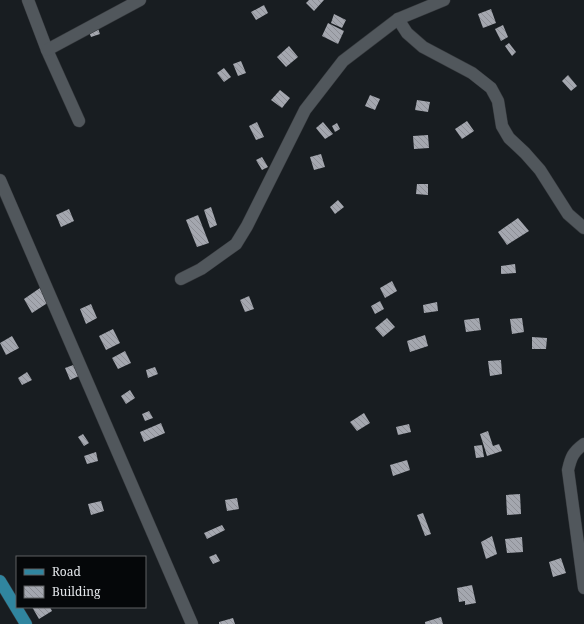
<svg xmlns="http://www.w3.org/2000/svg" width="584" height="624" viewBox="0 0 584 624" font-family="'Noto Serif',serif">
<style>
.building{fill:url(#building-back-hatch)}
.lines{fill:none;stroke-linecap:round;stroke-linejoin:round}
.minor-casing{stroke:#35383c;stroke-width:13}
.major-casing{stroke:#35383c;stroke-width:13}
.minor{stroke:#51575c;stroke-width:12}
.major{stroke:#30859f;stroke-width:12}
</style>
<defs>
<pattern id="building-back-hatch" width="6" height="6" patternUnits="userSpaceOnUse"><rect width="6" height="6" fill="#a4a7af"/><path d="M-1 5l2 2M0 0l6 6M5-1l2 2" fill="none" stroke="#8c8e95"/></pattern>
</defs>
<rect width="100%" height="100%" fill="#181d21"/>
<g class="building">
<path d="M309,0h15l-10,11 -8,-8z"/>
<path d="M264,5l4,8 -12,7 -5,-8z"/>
<path d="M491,9l5,14 -13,5 -5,-14z"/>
<path d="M334,14l12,6 -4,8 -11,-5z"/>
<path d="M96,23l4,11 -9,3 -4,-10z"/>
<path d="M328,23l16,8 -6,13 -16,-8z"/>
<path d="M503,25l5,12 -7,4 -6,-12z"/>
<path d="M509,43l7,9 -4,4 -7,-10z"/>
<path d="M289,46l9,11 -12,10 -9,-10z"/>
<path d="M241,61l5,12 -8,3 -5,-12z"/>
<path d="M224,68l7,9 -7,5 -7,-9z"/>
<path d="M568,75l9,11 -6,5 -9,-10z"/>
<path d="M280,90l10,8 -8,10 -11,-8z"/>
<path d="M370,95l10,4 -5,11 -10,-4z"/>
<path d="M417,100l13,2 -2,10 -13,-2z"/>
<path d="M467,121l7,10 -12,8 -7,-10z"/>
<path d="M257,122l7,15 -8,3 -7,-14z"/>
<path d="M323,122l10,12 -8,5 -9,-11z"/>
<path d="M337,123l3,6 -5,3 -3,-6z"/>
<path d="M428,135l1,13 -15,1 -1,-13z"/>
<path d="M321,154l4,13 -11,3 -4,-13z"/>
<path d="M262,157l6,10 -6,3 -6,-10z"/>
<path d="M417,184h11v11l-12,-1z"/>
<path d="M338,200l6,7 -9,7 -5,-7z"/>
<path d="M211,207l6,18 -7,3 -6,-18z"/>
<path d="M69,209l5,12 -13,6 -5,-12z"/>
<path d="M198,215l11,28 -12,4 -11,-27z"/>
<path d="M518,218l11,13 -22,14 -9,-13z"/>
<path d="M515,264l1,9 -15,1v-8z"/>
<path d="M392,281l5,10 -12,7 -5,-10z"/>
<path d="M40,288l9,14 -17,11 -8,-14z"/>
<path d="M249,296l5,13 -9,3 -5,-12z"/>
<path d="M380,301l4,8 -9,5 -4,-8z"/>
<path d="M437,302l1,9 -14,2 -1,-8z"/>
<path d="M91,304l6,14 -11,6 -6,-15z"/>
<path d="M387,318l8,9 -12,10 -8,-9z"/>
<path d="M479,318l2,12 -15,2 -2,-12z"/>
<path d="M522,318l2,14 -12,2 -2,-15z"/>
<path d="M113,329l7,14 -14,7 -7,-14z"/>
<path d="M425,335l3,11 -18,6 -3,-11z"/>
<path d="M12,336l7,12 -13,7 -6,-12z"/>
<path d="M532,337l15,1 -1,11h-14z"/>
<path d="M125,351l6,12 -13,6 -6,-11z"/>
<path d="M501,360l1,14 -12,2 -2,-15z"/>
<path d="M76,364l5,11 -11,5 -5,-12z"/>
<path d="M155,367l3,7 -10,4 -2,-8z"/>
<path d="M27,372l5,8 -10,5 -4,-7z"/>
<path d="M130,390l5,8 -9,6 -5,-8z"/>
<path d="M149,411l4,7 -8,3 -3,-7z"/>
<path d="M364,413l6,10 -13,8 -7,-9z"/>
<path d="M161,423l4,10 -21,9 -4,-10z"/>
<path d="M409,424l2,8 -13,3 -2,-8z"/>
<path d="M488,431l5,15 6,-2 3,7 -15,5 -7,-22z"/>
<path d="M83,434l6,9 -5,3 -6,-9z"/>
<path d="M482,445l2,12 -8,1 -2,-12z"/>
<path d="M96,452l2,9 -11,3 -3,-8z"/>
<path d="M407,460l3,10 -17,6 -3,-11z"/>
<path d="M520,494l1,20 -14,1 -1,-20z"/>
<path d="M237,498l2,11 -12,2 -2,-11z"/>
<path d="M101,501l3,10 -13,4 -3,-11z"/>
<path d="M423,513l8,21 -6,2 -8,-21z"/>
<path d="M222,525l3,5 -18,9 -3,-6z"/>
<path d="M492,536l5,18 -11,5 -5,-17z"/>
<path d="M522,537l1,15 -16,1 -2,-14z"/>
<path d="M216,554l4,7 -7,3 -4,-7z"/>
<path d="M561,558l5,15 -13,4 -4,-15z"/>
<path d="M472,585l4,18 -11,2v-4l-6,1 -2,-14z"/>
<path d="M32,607h18l2,4 -13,8z"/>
<path d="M441,617l2,7h-18v-2z"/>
<path d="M233,618l2,6h-16v-2z"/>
</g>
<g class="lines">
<g class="minor-casing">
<g id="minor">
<path d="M28,0l19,50 32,71"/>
<path d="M398,19l9,14 16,14 49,26 19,15 7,13 4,25 7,12 16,15 15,17 28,44 16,14"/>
<path d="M47,50l93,-50"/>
<path d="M0,180l192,444"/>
<path d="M181,279l20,-10 35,-25 11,-18 58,-116 38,-49 55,-42 46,-19"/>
<path d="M584,444c-11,8 -13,13 -16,26l16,118"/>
</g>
</g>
<g class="major-casing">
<path id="major" d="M0,581l26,43"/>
</g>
<use href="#minor" class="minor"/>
<use href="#major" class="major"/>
</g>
<rect x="16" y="556" width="130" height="52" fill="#050709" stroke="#5e6063"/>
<rect x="24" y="569" width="20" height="6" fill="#30859f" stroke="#5e6063"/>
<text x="52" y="576" font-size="12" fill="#e3e6ea">Road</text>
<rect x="24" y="586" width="20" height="12" fill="url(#building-back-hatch)" stroke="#5e6063"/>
<text x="52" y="596" font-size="12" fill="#e3e6ea">Building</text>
</svg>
